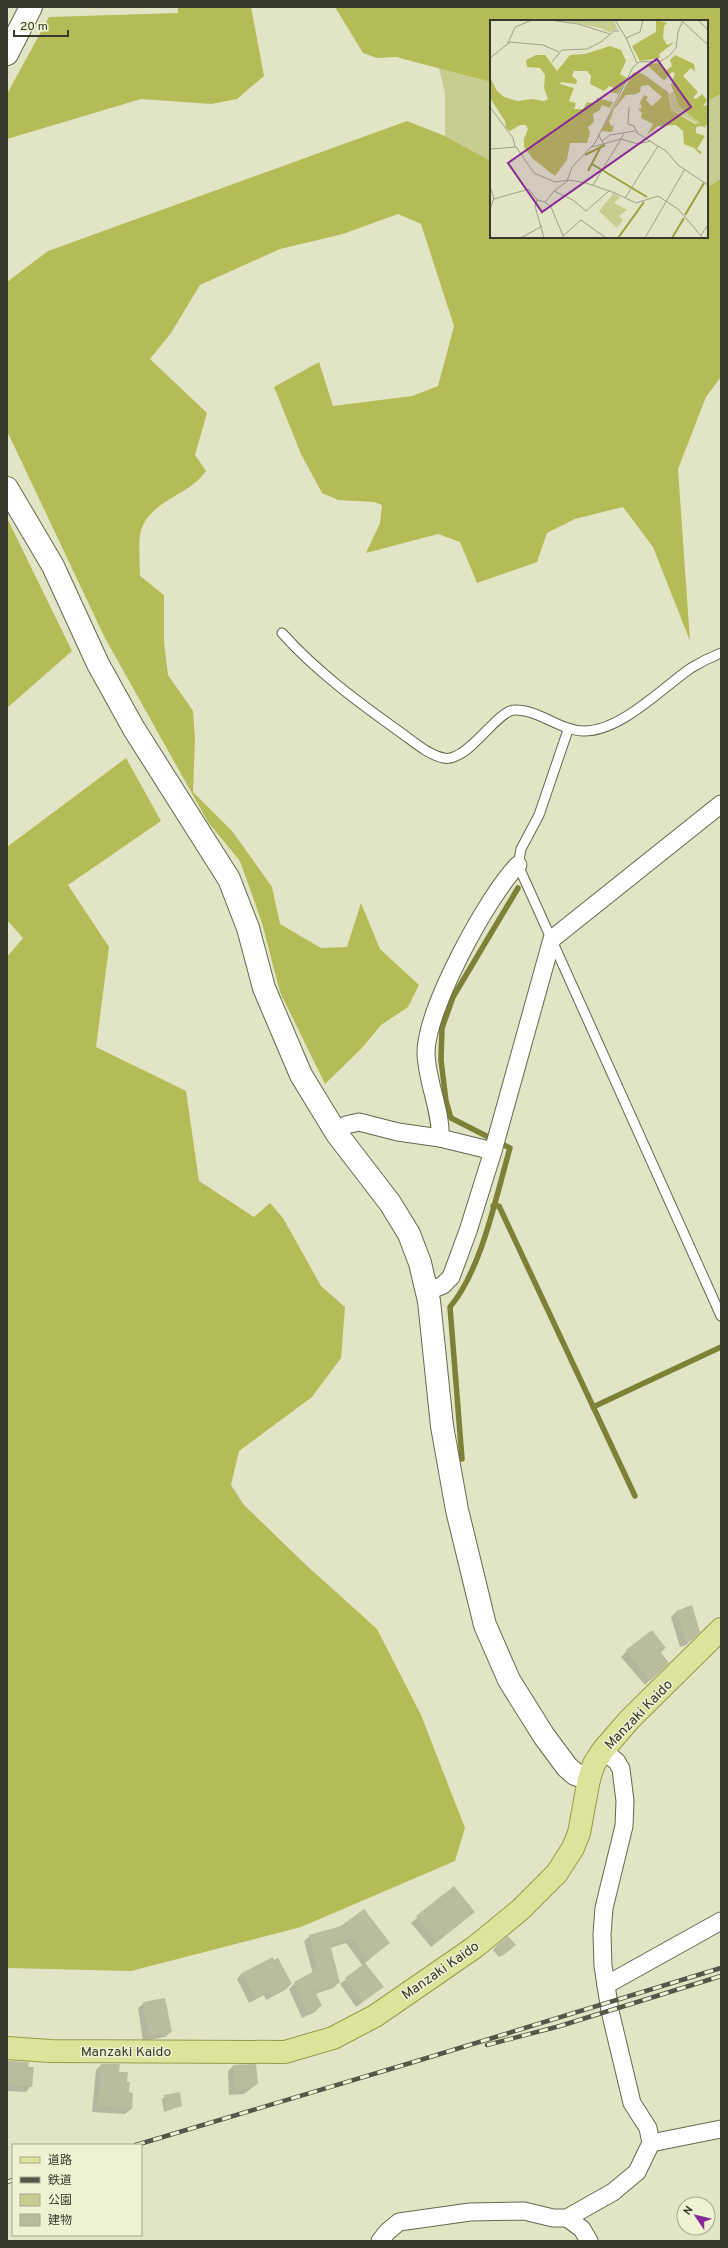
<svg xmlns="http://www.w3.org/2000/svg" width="728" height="2248" viewBox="0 0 728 2248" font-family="Overpass,'Noto Sans JP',sans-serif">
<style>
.green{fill:#c7cc90}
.forest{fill:#b5bc57}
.shadow{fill:#0003}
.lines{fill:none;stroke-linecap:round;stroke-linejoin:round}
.stream{stroke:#7d8136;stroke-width:5.5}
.building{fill:#b9bd9e}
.lane-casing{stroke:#66684d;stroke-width:11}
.street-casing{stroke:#66684d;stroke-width:19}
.secondary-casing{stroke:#66684d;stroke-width:24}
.primary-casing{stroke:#969b4a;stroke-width:24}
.lane{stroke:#fff;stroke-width:9}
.street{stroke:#fff;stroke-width:17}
.secondary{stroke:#fff;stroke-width:22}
.primary{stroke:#dee39b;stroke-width:22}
.rail-casing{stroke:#555647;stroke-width:4.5}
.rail{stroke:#eef2d2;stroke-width:3;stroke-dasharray:9;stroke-linecap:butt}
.labels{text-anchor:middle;stroke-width:3;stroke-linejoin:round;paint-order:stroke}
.street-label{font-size:14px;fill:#38392d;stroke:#eef2d2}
.inset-river{fill:none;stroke:#9aa03a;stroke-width:2}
.inset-road{fill:none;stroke:#9da088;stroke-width:1}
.view{fill:#882a95;fill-opacity:0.15;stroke:#882a95;stroke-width:2}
.inset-edge{fill:none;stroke:#38392d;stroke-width:2}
</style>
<rect width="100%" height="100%" fill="#e1e5c5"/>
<g class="green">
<path d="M439,68l52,14v79l-46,-25v-42z"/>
<path d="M721,94v85l-14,8v-86z"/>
</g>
<g class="forest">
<path d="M178,7h73l13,69 -27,23 -26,5 -70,-5 -134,40v-45l42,-77 129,-4z"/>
<path d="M335,7h386v87l-14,7v-80h-216v61l-95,-25 -19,1 -14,-5z"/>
<path d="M407,121l38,15 46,25v76h216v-50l14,-8v198l-15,20 -28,72 12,172 -37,-94 -30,-40 -48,12 -28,14 -10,29 -60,21 -17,-41 -22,-8 -72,19 14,-30 2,-18 -8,-3 -36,-2 -16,-7 -21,-39 -27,-67 45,-25 14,44 79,-10 26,-10 16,-60 -33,-102 -23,-10 -55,20 -63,15 -80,36 -29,48 -21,26 57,54 -12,42 11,16c-17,25 -54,28 -65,59 -3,11 -1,35 -1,46l24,19v47l4,33 25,36 2,28 -2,53 39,39 40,56 8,37 41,24 26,-1 14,-44 19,46 39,36 -11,22 -27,18 -19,23 -37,36 -45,-92 -18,-69 -22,-62 -32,-39 -103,-184 -98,-207v-149l41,-31z"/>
<path d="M7,518l65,133 -65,57z"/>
<path d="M126,758l35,63 -93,64 41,62 -13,100 90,44 13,90 55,36 16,-14 13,15 38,68 24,21 -4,51 -29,39 -73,54 -8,34 13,20 61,59 72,65 44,86 44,113 -10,33 -154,66 -170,44 -124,-3v-1011l16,-19 -16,-18v-73z"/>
</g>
<g class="shadow">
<path d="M677,1611l22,21 -13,13 -6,2 -9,-30z"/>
<path d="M665,1648l-5,5 7,10 -22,22 -24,-28 6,-6z"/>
<path d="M454,1887l14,30 -37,30 -20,-24z"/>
<path d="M341,1927l48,16 -24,20 18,24 -27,20 -16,-23 23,-18 -17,-23 -16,5 9,34 -6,6 -18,6 5,12 -5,6 -13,6 -13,-29 6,-6 18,-9 -9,-33 6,-5z"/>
<path d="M496,1947l16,1 -13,9 -6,-7z"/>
<path d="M242,1973l49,11 -6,6 -19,10 -2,-5 -15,8 -12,-24z"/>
<path d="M144,2003l27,29 -6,5 -22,4 -5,-33z"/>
<path d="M7,2061l20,2 4,23 -5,6 -19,-1z"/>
<path d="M101,2065l17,7 8,11 5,26 -6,5 -33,-2 4,-42z"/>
<path d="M233,2066l24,18 -13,10 -15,1 -1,-24z"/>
<path d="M165,2096l16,10 -17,6 -2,-13z"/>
</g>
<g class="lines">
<g class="stream">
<path d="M493,1206h6l136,290"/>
<path d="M593,1407l128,-60"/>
<path d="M462,1459l-12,-152c32,-38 46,-111 60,-159l-59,-30 -5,-17 -5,-41 1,-32 11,-31 65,-109"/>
</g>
</g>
<g class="building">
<path d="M692,1605l8,27 -8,8 -6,2 -10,-31z"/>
<path d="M652,1630l14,18 -7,2 10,13 -19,18 -24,-31z"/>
<path d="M454,1886l21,26 -38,30 -21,-26z"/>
<path d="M364,1909l26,34 -22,17 -16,-22 -22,6 10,39 -25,8 7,15 -14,7 -14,-31 24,-13 -9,-34 32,-9z"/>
<path d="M508,1936l8,9 -14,11 -7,-9z"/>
<path d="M273,1957l1,3 4,-2 14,26 -21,11 -2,-4 -14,7 -13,-25z"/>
<path d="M365,1963l19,24 -22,15 -17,-24z"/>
<path d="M165,1998l7,34 -23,4 -6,-34z"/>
<path d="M7,2061l22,1 -1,5h6l-2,20 -25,-3z"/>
<path d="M101,2064h19l-1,8h9l-1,10h3l-1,10 4,1 -1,16 -34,-3z"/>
<path d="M256,2064l2,20 -7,1v3l-16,2 -2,-25z"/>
<path d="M180,2092l2,14 -16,4 -2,-15z"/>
</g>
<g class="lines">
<g class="lane-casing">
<g id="lane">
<path d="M282,633c34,38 76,69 118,99 13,9 28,23 44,26 3,1 8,0 12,-2 20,-8 43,-45 58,-46 24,-1 45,20 69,21 37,1 79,-43 108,-63 10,-6 20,-11 30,-15"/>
<path d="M568,730l-29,85 -18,34 -3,16 203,451"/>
</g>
</g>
<g class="street-casing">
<g id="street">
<path d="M337,1134l9,-9 13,-3 39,10 42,6 53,13"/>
<path d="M440,1138c2,-25 -13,-56 -14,-84 -1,-43 62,-159 92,-189"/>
<path d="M427,1292l16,-7 8,-8 17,-46 25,-80 59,-212 169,-135"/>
<path d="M606,1985l115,-64"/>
<path d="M651,2143l70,-14"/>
<path d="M567,2218l15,11 7,12"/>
<path d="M380,2241l7,-9 12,-10 71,-10 54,-1 29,7h14l46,-26 24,-20 14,-29 -3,-15 -16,-25 -22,-92 -7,-45 -1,-32 2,-26 20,-82 1,-25 -4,-32 -4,-7 -14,-12"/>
</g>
</g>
<g class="secondary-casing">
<g id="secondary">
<path d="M7,54l24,-47"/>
<path d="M7,488l46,78 45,98 36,65 95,150 19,49 16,60 37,87 36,59 53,69 19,31 11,29 9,38 13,125 15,84 28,115 24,55 35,56 23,31 8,7 14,5"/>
</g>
</g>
<g class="primary-casing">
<path id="primary" d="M7,2048l43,3 235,1 48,-14 42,-22 100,-69 45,-37 37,-37 16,-25 6,-15 10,-54 5,-15 9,-14 27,-31 91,-90"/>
</g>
<use href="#lane" class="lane"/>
<use href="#street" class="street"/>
<use href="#secondary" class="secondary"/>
<use href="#primary" class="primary"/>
<g class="rail-casing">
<g id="rail">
<path d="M487,2045l73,-19 161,-50"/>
<path d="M136,2145l281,-84 304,-93"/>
<path d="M7,2182l6,-2"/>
</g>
</g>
<use href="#rail" class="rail"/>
</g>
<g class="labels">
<g class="street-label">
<text transform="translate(638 1714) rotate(-46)" y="5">Manzaki Kaido</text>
<text transform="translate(440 1970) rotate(-35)" y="5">Manzaki Kaido</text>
<text x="126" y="2056">Manzaki Kaido</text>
</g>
</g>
<g transform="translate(490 20)">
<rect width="218" height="218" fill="#e1e5c5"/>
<path d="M69,0h54l5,9 -9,3 -9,-4zM183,71l3,8 24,21 -2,4 -27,-14 -2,-15zM124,173l6,4 -6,6 13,7 -8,6 4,4 -6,8 -18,-17z" fill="#c7cc90"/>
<path d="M166,0l11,3 -3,3 -1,12 4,7 8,-3 -16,12 1,4 -20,3 -8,-15 24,-14zM120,26l11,4 5,11 -6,13 7,4 -9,16 -8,-2 4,-4 -5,-2 -5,5 -14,-7 1,-8 -4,-5h-13l-2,5 5,4 -1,4 -15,-2 -1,2 14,4 -5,13 7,2 -2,6h9l4,-7 9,2 1,-6 16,4 -3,6 -8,-3 -2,5 -7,4 1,8 -6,5 2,6 -3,10h-17l-3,17 -12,16 -22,-17 -9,-12v-8l4,-10 -2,-4h-6l-10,6 -4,-3 -1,-7 -15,-23v-21l7,14 7,6 14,4 14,-2 12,2 4,-2 -4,-11 1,-13 -5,-7 -13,-1 -1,-7 10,-5h9l12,16 13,-16 15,-1zM185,35l19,9 1,8 -4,-4 -8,8 15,16 -5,6 3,1 6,-5 5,6 -4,6 5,-1v19l-3,2 1,2 -4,-2 -6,1v6l9,3 -8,13 5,3 -2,2 -6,-6 -10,-4 -1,-13 -7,-6 -18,1 -11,9 6,-11 -12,-6 1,-5 -4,-4 4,-1 -2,-5 4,-8 4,2 -2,3 6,6 10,-9 -14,-12 -7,1 -1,6 -4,2 -10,1 -12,14 -3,9 -2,3 2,5 3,-1 -2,7 -11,-1 32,-58 3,-1 7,2 25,18 3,18 24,14 5,-1 -21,-17 -8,-21 4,-12 -3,-1 -7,8 -3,-1 -16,-15 13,-1 6,8 7,-5 -2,-6z" fill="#b5bc57"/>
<path class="inset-river" d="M95,135l20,-10M102,144l55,33M98,151l12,-23M195,195l19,-32M128,218l26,-36M182,218l12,-20"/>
<path class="inset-road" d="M60,0l28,4 32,10M125,0l11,18 11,25M208,0l10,10M192,1l26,24M136,18l14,-6 3,-12M18,23l7,-16 17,-7M0,38l20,-16 33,3 16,7M62,42l10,-12 25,-1 14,-7 13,-11h5M0,87l23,31 2,9M139,87l-1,17 6,2 3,7 29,18 12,14 30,20M108,114l6,11M112,121l8,-6 25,-4M102,127l29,-8 17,5 13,-3M0,129l26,-2 18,26 21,9 14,-2 17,3 29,10 21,10 22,-7 20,13 25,29M77,161l5,-14 23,-24 38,-76 6,-5 22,-1 8,-5 7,-8 2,-16 5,-12M103,165l31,-51M0,167l4,11 -4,11M64,171l19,9 13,11M135,178l33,-52M4,179l35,-10 8,11 8,2 6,5 13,31M47,180l-2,6 9,32M55,182l10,-12 14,-10M96,191l23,-20M211,215l7,-10M73,216l18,-16 25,18M31,218l21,-12M155,218l40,-69"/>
<path class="view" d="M167,39l34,48 -149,105 -34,-49z"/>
<rect width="218" height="218" class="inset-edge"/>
</g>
<rect width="728" height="2248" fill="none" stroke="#38392d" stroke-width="16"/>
<rect x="12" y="2144" width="130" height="92" fill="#eef2d2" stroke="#a5a890"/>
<rect x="20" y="2157" width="20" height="6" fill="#dee39b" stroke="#a5a890"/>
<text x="48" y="2164" font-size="12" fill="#38392d">道路</text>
<rect x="20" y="2177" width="20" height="6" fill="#555647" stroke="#a5a890"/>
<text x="48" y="2184" font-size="12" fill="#38392d">鉄道</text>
<rect x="20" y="2194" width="20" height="12" fill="#c7cc90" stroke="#a5a890"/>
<text x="48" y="2204" font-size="12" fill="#38392d">公園</text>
<rect x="20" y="2214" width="20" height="12" fill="#b9bd9e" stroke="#a5a890"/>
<text x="48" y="2224" font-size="12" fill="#38392d">建物</text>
<g transform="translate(696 2216) rotate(305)"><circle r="19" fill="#eef2d2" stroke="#a5a890"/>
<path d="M0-3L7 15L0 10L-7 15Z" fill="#882a95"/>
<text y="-6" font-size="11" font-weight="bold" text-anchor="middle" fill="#38392d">N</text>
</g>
<path d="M14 30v6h54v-6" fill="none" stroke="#38392d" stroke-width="2"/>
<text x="20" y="30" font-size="12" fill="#38392d" stroke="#eef2d2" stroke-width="3" paint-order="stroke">20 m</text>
</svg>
